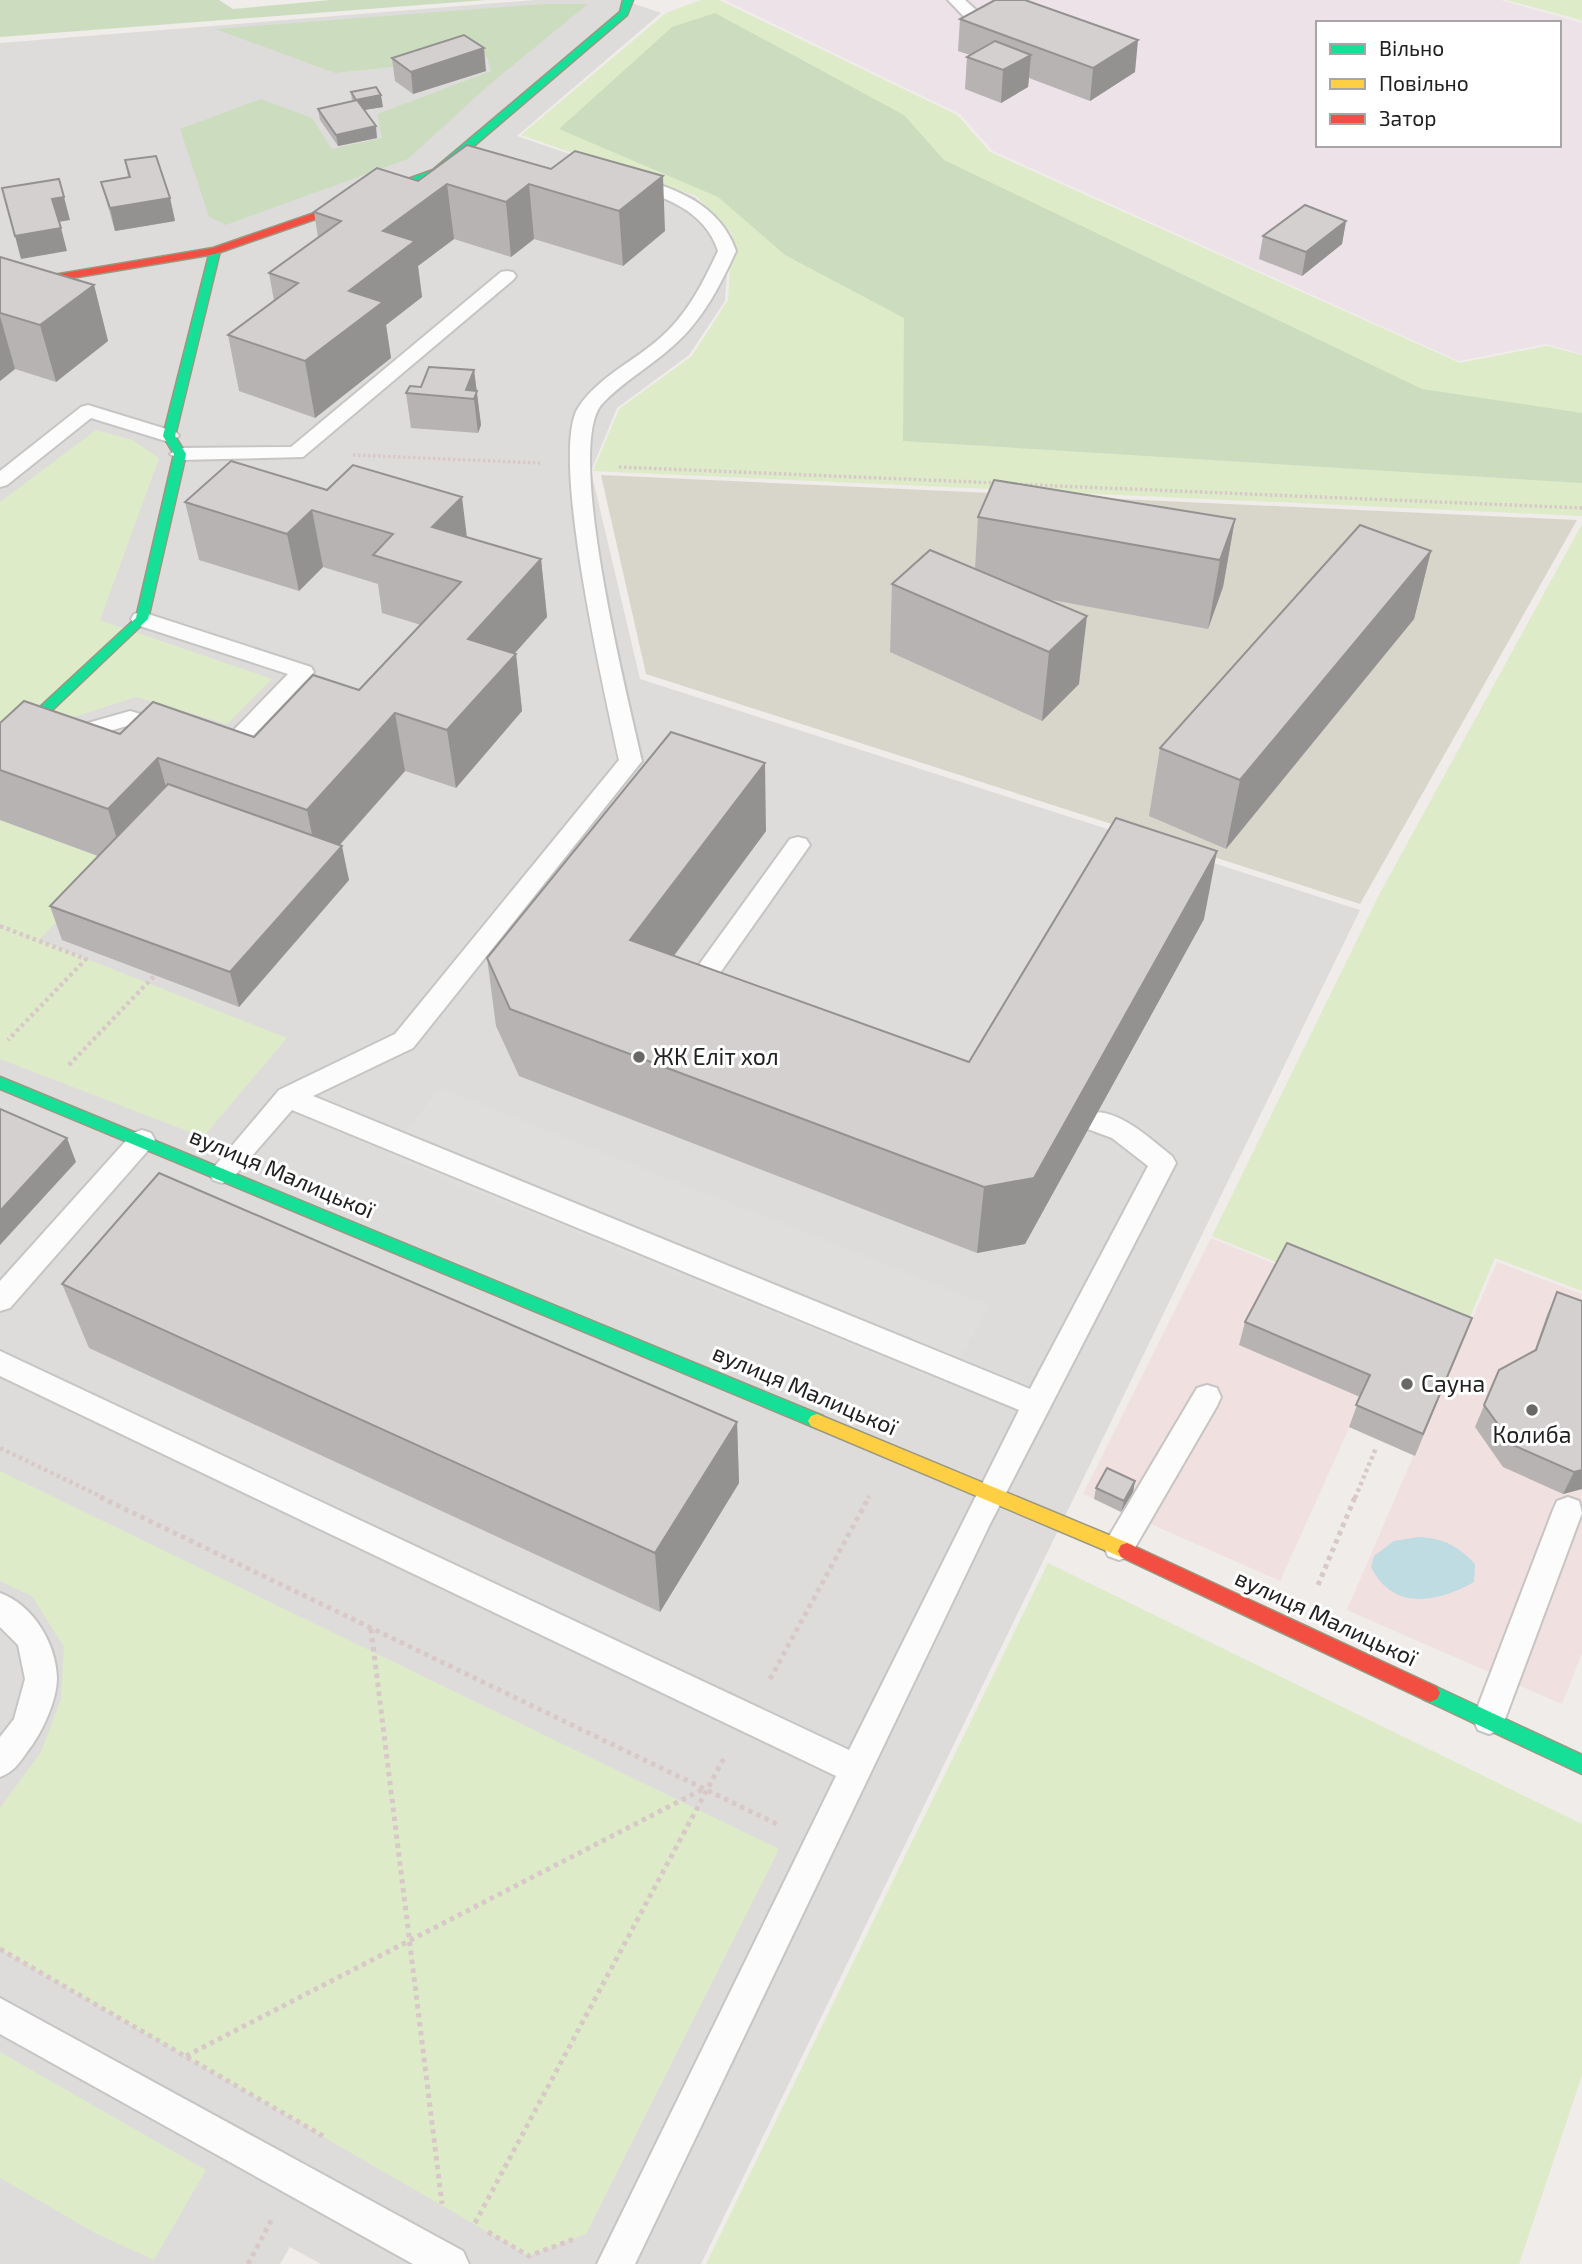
<svg xmlns="http://www.w3.org/2000/svg" width="1582" height="2264" viewBox="0 0 1582 2264" font-family="'Exo 2',sans-serif">
<style>
.residential{fill:#dedcdb}
.commercial{fill:#f0e0e0}
.industrial{fill:#ece2e8;fill-rule:evenodd}
.construction{fill:#d8d6cb}
.grass{fill:#ddebc9}
.forest{fill:#ccddbf}
.parking{fill:#dfdedd}
.water{fill:#bedce1}
.lines{fill:none;stroke-linecap:round;stroke-linejoin:round}
.lane-casing{stroke:#c6c5c4;stroke-width:4}
.fast-casing{stroke:#999880;stroke-width:3}
.slow-casing{stroke:#999880;stroke-width:3}
.jam-casing{stroke:#999880;stroke-width:3}
.path-far2{stroke:#d8c9c8;stroke-width:3.5;stroke-dasharray:2.5 2.5;stroke-linecap:butt}
.path-far1{stroke:#d8c9c8;stroke-width:4.5;stroke-dasharray:3.5 3.5;stroke-linecap:butt}
.path{stroke:#d8c9c8;stroke-width:5;stroke-dasharray:4.5 4.5;stroke-linecap:butt}
.lane{fill:#fdfcfc;fill-rule:evenodd}
.fast{fill:#16e098;fill-rule:evenodd}
.slow{fill:#ffcf43;fill-rule:evenodd}
.jam{fill:#f24e42;fill-rule:evenodd}
.wall{fill:#b6b3b2}
.shaded-wall{fill:#949291}
.building{fill:#d4d0cf;stroke:#949291;stroke-width:2}
.poi-dot{fill:#696867;stroke:#fff;stroke-width:2.5}
.labels{text-anchor:middle;stroke-width:6;stroke-linejoin:round;paint-order:stroke}
.poi-label{font-size:23px;fill:#212121;stroke:#fff;text-anchor:start}
.street-label{font-size:23px;fill:#212121;stroke:#fff}
</style>
<rect width="100%" height="100%" fill="#efece9"/>
<path class="residential" d="M535,0h88l38,13 -144,123 178,61 35,38 -5,66 -36,54 -72,53 -26,63 49,208 720,231 -659,1354h-380l-31,-17 -10,17h-280v-2221z"/>
<g class="commercial">
<path d="M1211,1238l189,77 -120,266 -197,-87z"/>
<path d="M1497,1262l85,32v359l-20,51 -215,-94z"/>
</g>
<path class="industrial" d="M725,0h775l82,23v331l-36,-10 -87,17 -466,-210 -33,-37zM1318,23h241v122h-241z"/>
<path class="construction" d="M601,475l976,45 -217,384 -714,-230z"/>
<g class="grass">
<path d="M701,0h18l238,115 33,37 470,211 87,-17 35,9v161l-989,-45 26,-62 73,-53 36,-56 4,-66 -36,-38 -175,-61 145,-122z"/>
<path d="M1506,0h76v21l-8,-3z"/>
<path d="M96,430l36,10 27,18 -59,162 172,59 -45,45 -91,-27 -136,44v-239z"/>
<path d="M1582,524v767l-87,-33 -34,80 -249,-102 167,-341z"/>
<path d="M0,820l114,42 -75,78 248,98 -84,99 -203,-78z"/>
<path d="M0,1471l779,378 -193,385 -57,22 -529,-307v-141l41,-56 20,-53 3,-52 -32,-51 -32,-15z"/>
<path d="M1048,1563l534,261v251l-63,189h-813z"/>
<path d="M0,2052l206,118 -52,90 -57,-26 -97,-56z"/>
</g>
<g class="forest">
<path d="M0,0h219l14,9 98,-9h155l-486,37z"/>
<path d="M543,4h45l-99,81 -81,74 -182,66 -17,-8 -29,-88 81,-30 51,19 20,31 50,-11 -5,-24 114,-43 -4,-14 -152,16 -120,-44z"/>
<path d="M715,13l189,102 40,45 478,229 160,24v70l-679,-42 1,-123 -119,-63 -67,-58 -159,-68 113,-102z"/>
</g>
<path class="parking" d="M440,1088l549,218 -43,78 -559,-229z"/>
<path class="water" d="M1418,1537c25,1 40,9 57,27l-1,18c-35,20 -81,30 -103,-15l3,-11 20,-15z"/>
<g class="lines">
<g class="lane-casing">
<g id="lane">
<path d="M948,0h17l30,27 -8,5 -15,-7z"/>
<path d="M629,176c45,11 91,28 107,75 -16,35 -34,70 -63,95 -23,21 -51,36 -72,59 -36,47 27,293 41,356l-229,287 -100,48 717,293 118,-223 -36,-28 -27,-10 -4,-7 4,-7c30,-10 65,25 87,42l4,7 -186,361 -355,740h-38l239,-488 -836,-400v-25l849,399 170,-340 -727,-300 -61,70 -9,3 -9,-3 -4,-7 70,-83 116,-56 224,-274c-13,-62 -70,-305 -41,-352 20,-31 55,-46 81,-69 28,-24 44,-56 59,-88 -13,-41 -56,-56 -95,-66l-3,-4z"/>
<path d="M507,271l6,1 3,4 -3,4 -210,177 -123,3 -10,-6 10,-6 111,-1 210,-175z"/>
<path d="M88,405l88,27 3,4 -10,6 -78,-24 -84,67 -7,2v-16l81,-64z"/>
<path d="M142,612l169,55 3,5 -77,81 -8,2 -21,-6 -3,-5 3,-5h17l63,-65 -154,-50 -3,-5 3,-5z"/>
<path d="M130,711l48,14 3,5 -3,5 -8,2 -40,-12 -130,38v-15z"/>
<path d="M798,837l8,2 4,6 -95,135 4,20 -3,6 -9,3 -9,-3 -8,-27 3,-6 97,-134z"/>
<path d="M142,1130l9,3 4,7 -4,7 -141,161 -10,3v-30l133,-148z"/>
<path d="M1207,1385l10,3 4,9 -4,9 -87,150 -11,4 -11,-4 -4,-9 4,-9 89,-150z"/>
<path d="M1568,1497l11,4 3,12 -77,206 -5,11 -11,4 -11,-4 -5,-11 80,-209 4,-9z"/>
<path d="M0,1593c33,12 56,50 57,85 0,23 -16,57 -30,74 -8,12 -14,20 -27,25v-40l14,-18 11,-40 -7,-34 -18,-18z"/>
<path d="M0,1998l463,253 6,13h-56l-413,-230z"/>
</g>
</g>
<g class="fast-casing">
<g id="fast">
<path d="M623,0h10l-6,15 -186,159 -108,39h-8v-4l108,-39 187,-158z"/>
<path d="M215,248l5,3 -45,185 11,18 -38,165 -143,136 -5,1v-12l136,-126 38,-164 -11,-18 47,-185z"/>
<path d="M0,1077l823,339 3,5 -3,5 -6,2 -6,-2 -811,-337z"/>
<path d="M1430,1684l152,71v19l-159,-75 -3,-6 3,-6z"/>
</g>
</g>
<g class="slow-casing">
<path id="slow" d="M817,1414l316,131 3,6 -3,6 -6,2 -6,-2 -310,-131 -3,-5 3,-5z"/>
</g>
<g class="jam-casing">
<g id="jam">
<path d="M329,208l4,1v4l-118,41 -215,36v-6l213,-36z"/>
<path d="M1127,1543l310,144 3,6 -3,6 -7,3 -7,-3 -302,-142 -3,-6 3,-6z"/>
</g>
</g>
<g class="path-far2">
<path d="M353,455l187,8"/>
<path d="M619,467l379,16"/>
<path d="M1010,484l572,24"/>
</g>
<g class="path-far1">
<path d="M0,926l86,33 -78,81"/>
<path d="M69,1065l86,-90"/>
<path d="M0,1448l104,50"/>
<path d="M868,1498l1,-2"/>
<path d="M1355,1498l21,-50"/>
</g>
<g class="path">
<path d="M100,1497l679,328"/>
<path d="M1318,1585l37,-88"/>
<path d="M371,1629l71,575"/>
<path d="M770,1679l99,-182"/>
<path d="M0,1949l323,187"/>
<path d="M186,2056l519,-268"/>
<path d="M475,2223l250,-467"/>
<path d="M488,2232l41,24 45,-17"/>
<path d="M248,2264l24,-45"/>
</g>
<use href="#lane" class="lane"/>
<use href="#fast" class="fast"/>
<use href="#slow" class="slow"/>
<use href="#jam" class="jam"/>
</g>
<g class="wall">
<path d="M960,19l175,53 -45,29 -61,-23 -1,9 -27,16 -36,-14 2,-32 3,-2 -12,-4z"/>
<path d="M392,58l94,13 -73,23 -18,-13z"/>
<path d="M351,92l32,15 -19,3 13,28 -39,8 -18,-26 -2,-11 34,-8z"/>
<path d="M125,160l45,38 5,23 -60,10 -14,-49 27,-5z"/>
<path d="M551,169l114,62 -42,35 -89,-27 -23,18 -57,-18 -36,27 4,31 -36,28 5,33 -76,60 -76,-27 -11,-56 46,-34 -5,-28 49,-36 -4,-25 104,-31z"/>
<path d="M1346,221l-4,23 -40,32 -43,-17 4,-23z"/>
<path d="M0,257l94,28 14,56 -52,41 -41,-13 -15,12z"/>
<path d="M474,370l7,55 -3,8 -67,-5 -5,-35 15,-6z"/>
<path d="M231,461l236,76 74,22 6,58 -33,36 2,1 6,57 -66,77 -51,-17 -65,74 9,35 -110,127 -177,-67 -12,-34 48,-50 -98,-36v-97l120,11 134,3 105,-47 62,-65 -39,-12 -4,-29 -55,-17 -24,24 -100,-31 -14,-58z"/>
<path d="M978,517l257,2 -12,68 -15,42 -161,-30 32,85 -37,37 -152,-69 2,-68 83,-15z"/>
<path d="M1431,551l-17,68 -188,230 -77,-33 11,-68z"/>
<path d="M766,831l-92,125 295,106 235,-143 -179,325 -48,9 -458,-177 -23,-50 -9,-68z"/>
<path d="M62,1284l675,138 2,61 -79,129 -571,-264z"/>
<path d="M1557,1292l25,9v188l-19,5 -60,-27 -28,-40 24,-57 35,-18 13,-37z"/>
<path d="M1245,1322l218,19 -48,115 -66,-29 11,-30 -121,-52z"/>
<path d="M1135,1481l-2,11 -12,20 -27,-13 2,-11z"/>
</g>
<g class="shaded-wall">
<path d="M1138,40l-3,32 -45,29 3,-33z"/>
<path d="M484,48l2,23 -73,23 -2,-22z"/>
<path d="M1031,55l-3,32 -27,16 2,-33z"/>
<path d="M381,95l2,12 -25,4 -2,-11z"/>
<path d="M376,126l1,12 -39,8 -2,-11z"/>
<path d="M663,176l2,55 -42,35 -4,-55z"/>
<path d="M447,184l7,55 -36,27 4,31 -36,28 5,33 -76,60 -10,-57 44,-70 34,-60z"/>
<path d="M529,184l5,55 -23,18 -5,-55z"/>
<path d="M64,197l6,23 -12,2 -6,-23z"/>
<path d="M170,198l5,23 -60,10 -5,-23z"/>
<path d="M1346,221l-4,23 -40,32 4,-24z"/>
<path d="M61,228l6,23 -46,8 -6,-23z"/>
<path d="M94,285l14,56 -52,41 -16,-57z"/>
<path d="M0,316l15,53 -15,12z"/>
<path d="M474,370l7,55 -3,8 -4,-34 -8,-9z"/>
<path d="M462,497l7,57 -37,-27z"/>
<path d="M312,510l11,57 -24,24 -12,-57z"/>
<path d="M1235,519l-12,68 -15,42 12,-69z"/>
<path d="M1431,551l-17,68 -188,230 14,-69z"/>
<path d="M541,559l6,58 -71,80 -8,-58z"/>
<path d="M1087,616l-8,68 -37,37 7,-69z"/>
<path d="M516,654l6,57 -66,77 -9,-58z"/>
<path d="M395,713l10,58 -86,97 -12,-58z"/>
<path d="M158,758l16,58 -49,50 -17,-57z"/>
<path d="M765,763l1,68 -131,177 -5,-68z"/>
<path d="M342,846l7,34 -110,127 -9,-35z"/>
<path d="M1217,851l-13,68 -179,325 -48,9 7,-66z"/>
<path d="M67,1138l9,24 -76,83v-34z"/>
<path d="M737,1422l2,61 -79,129 -5,-59z"/>
<path d="M1582,1470v19l-19,5 11,-22z"/>
<path d="M1135,1481l-2,11 -12,20 3,-11z"/>
</g>
<g class="building">
<path d="M995,0h30l113,40 -45,28 -133,-49z"/>
<path d="M464,35l20,13 -73,24 -19,-14z"/>
<path d="M995,41l36,14 -28,15 -36,-13z"/>
<path d="M376,87l5,8 -25,5 -5,-8z"/>
<path d="M357,100l19,26 -40,9 -18,-26z"/>
<path d="M467,145l84,24 24,-18 88,25 -44,35 -90,-27 -23,18 -59,-18 -64,47 32,10 -66,50 34,11 -78,59 -77,-26 70,-52 -29,-10 72,-52 -27,-9 63,-44 41,13z"/>
<path d="M156,156l14,42 -60,10 -9,-26 29,-5 -5,-17z"/>
<path d="M59,179l5,18 -12,2 9,29 -46,8 -13,-48z"/>
<path d="M1305,205l41,16 -40,31 -43,-16z"/>
<path d="M0,257l94,28 -54,40 -40,-12z"/>
<path d="M429,367l45,3 -8,20 11,1 -3,8 -68,-6 4,-7 11,1z"/>
<path d="M231,461l96,29 26,-25 109,32 -30,30 109,32 -73,80 48,15 -69,76 -52,-17 -88,97 -149,-52 -50,51 -108,-39v-47l24,-22 96,33 33,-32 101,35 59,-62 46,15 102,-108 -88,-27 20,-21 -81,-24 -25,24 -102,-32z"/>
<path d="M994,480l241,39 -15,41 -242,-43z"/>
<path d="M1360,525l71,26 -191,229 -80,-32z"/>
<path d="M930,550l157,66 -38,36 -157,-68z"/>
<path d="M671,732l94,31 -135,177 339,122 147,-244 101,33 -183,327 -50,9 -474,-178 -23,-51z"/>
<path d="M168,784l174,62 -112,126 -180,-66z"/>
<path d="M0,1109l67,29 -67,73z"/>
<path d="M159,1173l578,249 -82,131 -593,-269z"/>
<path d="M1287,1243l185,75 -49,116 -67,-29 14,-30 -125,-53z"/>
<path d="M1557,1292l25,9v169l-8,2 -61,-27 -29,-40 15,-35 37,-20z"/>
<path d="M1107,1468l28,13 -11,20 -28,-13z"/>
</g>
<g class="poi-dot">
<circle cx="639" cy="1057" r="7"/>
<circle cx="1407" cy="1384" r="7"/>
<circle cx="1532" cy="1410" r="7"/>
</g>
<g class="labels">
<g class="poi-label">
<text x="653" y="1065">ЖК Еліт хол</text>
<text x="1421" y="1392">Сауна</text>
<text x="1532" y="1443" text-anchor="middle">Колиба</text>
</g>
<g class="street-label">
<text transform="translate(282 1173) rotate(23)" y="8">вулиця Малицької</text>
<text transform="translate(805 1390) rotate(23)" y="8">вулиця Малицької</text>
<text transform="translate(1326 1618) rotate(25)" y="8">вулиця Малицької</text>
</g>
</g>
<rect x="1316" y="21" width="245" height="126" fill="#ffffff" stroke="#a6a6a6" stroke-width="2"/>
<rect x="1330" y="44" width="35" height="10" fill="#16e098" stroke="#a6a6a6" stroke-width="2"/>
<text x="1379" y="56" font-size="21" fill="#212121">Вільно</text>
<rect x="1330" y="79" width="35" height="10" fill="#ffcf43" stroke="#a6a6a6" stroke-width="2"/>
<text x="1379" y="91" font-size="21" fill="#212121">Повільно</text>
<rect x="1330" y="114" width="35" height="10" fill="#f24e42" stroke="#a6a6a6" stroke-width="2"/>
<text x="1379" y="126" font-size="21" fill="#212121">Затор</text>
</svg>
